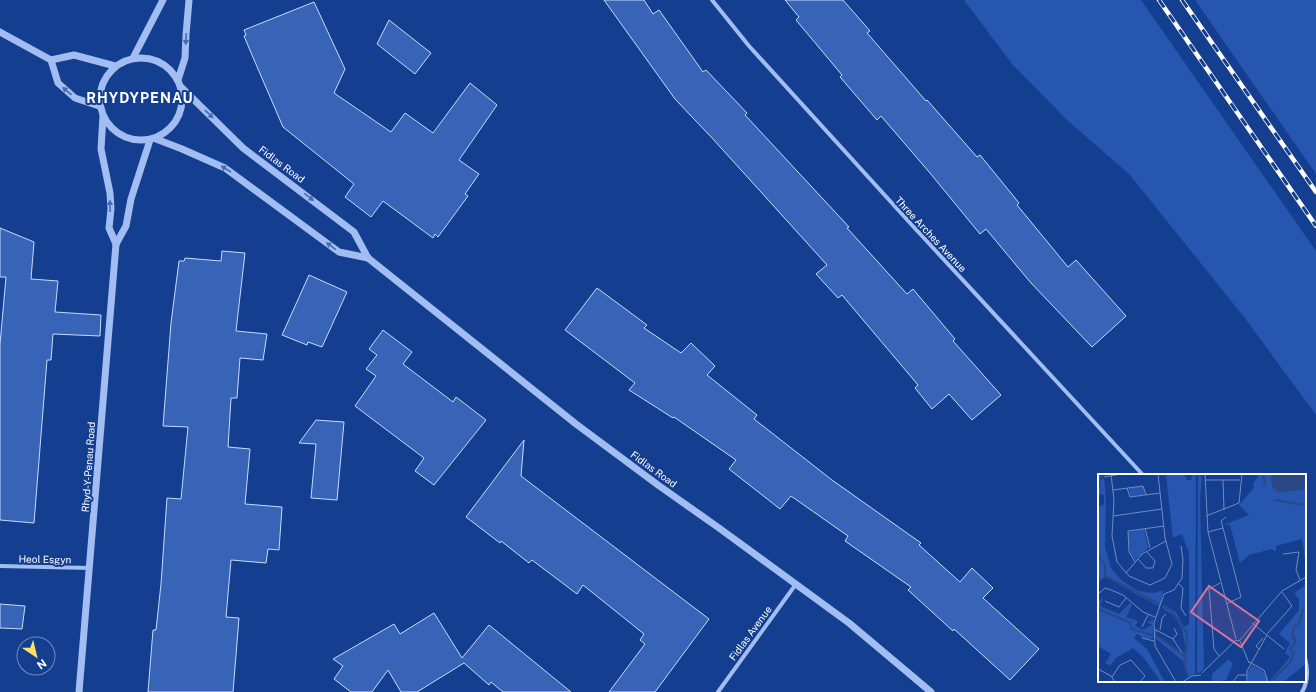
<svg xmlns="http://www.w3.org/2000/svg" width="1316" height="692" viewBox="0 0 1316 692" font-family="'Public Sans',sans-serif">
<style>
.green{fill:#2656af}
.building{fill:#3864b7;stroke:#c8dafc}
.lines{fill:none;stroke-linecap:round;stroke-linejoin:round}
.minor{stroke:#a1bdf1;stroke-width:4}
.tertiary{stroke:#a1bdf1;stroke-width:7}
.rail-casing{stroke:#fff;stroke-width:4.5}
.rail{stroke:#143e90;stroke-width:3;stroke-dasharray:9;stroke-linecap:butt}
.oneway{fill:#456ab2}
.labels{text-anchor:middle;stroke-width:4;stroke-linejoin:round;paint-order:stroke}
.street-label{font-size:10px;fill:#fff;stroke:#143e90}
.district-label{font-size:14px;font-weight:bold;letter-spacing:1px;fill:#fff;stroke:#143e90}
.inset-river{fill:none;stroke:#2a4886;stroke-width:2}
.inset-road{fill:none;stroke:#728bbc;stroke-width:1}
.view{fill:#da749d;fill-opacity:0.15;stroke:#da749d;stroke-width:2}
.inset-edge{fill:none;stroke:#fff;stroke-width:2}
</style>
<rect width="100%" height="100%" fill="#143e90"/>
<g class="green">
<path d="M964,0h177l175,251v164l-72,-98 -115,-143 -61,-53 -56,-57z"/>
<path d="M1195,0h121v174z"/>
</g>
<g class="building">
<path d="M604,0h40l9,14 6,-4 44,62 3,-2 41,43 -2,2 104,112 -2,1 60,66 6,-5 42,50 -2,2 48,54 -29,25 -23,-26 -17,15 -17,-21 3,-3 -76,-90 -4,3 -22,-24 11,-9 -114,-126 -38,-40z"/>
<path d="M785,0h58l27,31 -3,2 59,68 1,-1 50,57 3,-2 39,48 -2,2 51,62 8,-7 50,56 -34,31 -61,-64 -45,-54 -6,5 -50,-61 -49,-57 -4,4 -37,-43 2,-2 -46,-55 3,-3z"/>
<path d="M314,2l31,67 -11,24 57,39 14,-19 28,20 37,-50 27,22 -38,55 20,14 -14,20 3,2 -30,41 -3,-3 -2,4 -50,-37 -12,16 -26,-20 9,-13 -71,-57 -31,-72 -8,-19 2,-1 -2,-5z"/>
<path d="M389,20l42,33 -16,21 -38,-30z"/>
<path d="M0,228l34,14 -3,37 27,2 -3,31 46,3 -1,21 -47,-2 -2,26h-4l-13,163 -34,-3v-176l6,-67h-6z"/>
<path d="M222,251l23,2 -9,78 31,3 -4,26 -23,-2 -3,40h-6l-3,49 22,2 -5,55 37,3 -3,43 -11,-1 -2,14 -35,-3 -5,57 13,1 -6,74h-85l5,-62h3l5,-46 6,-86 14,1 7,-72 -25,-1 8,-103 8,-62h5l1,-3 36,3z"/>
<path d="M309,275l38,17 -25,55 -14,-5 -1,3 -25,-10z"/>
<path d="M597,288l50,37 -3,3 37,25 10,-10 24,23 -8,9 50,40 -3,4 78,61 89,63 -2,2 41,37 12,-14 21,20 -10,10 56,51 -29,31 -56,-51 -1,2 -45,-41 3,-3 -66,-46 3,-5 -57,-40 -11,13 -51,-40 7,-9 -62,-43 -1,1 -44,-28 6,-7 -70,-53z"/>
<path d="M383,330l29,22 -9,12 50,38 3,-5 30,23 -52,65 -19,-14 9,-13 -69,-52 21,-30 -10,-7 11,-14 -8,-6z"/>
<path d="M316,420l28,2 -7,78 -26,-2 5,-54 -17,-1z"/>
<path d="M524,440l-3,36 188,143 -54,73h-46l36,-48 -5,-4 4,-6 -61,-49 -6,9 -45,-34 -3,3 -28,-22 -1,2 -34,-26z"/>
<path d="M0,604l25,2 -3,23 -22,-1z"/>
<path d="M434,613l28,45 27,-33 82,67h-68l-12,-10 -2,3 -25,-22 -47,29h-16l-13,-22 -16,22h-21l-17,-13 9,-13 -10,-7 61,-35 6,10z"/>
</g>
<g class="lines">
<g class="minor">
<path d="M712,0l37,46 162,178 232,251"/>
<path d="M0,566l90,2"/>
<path d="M718,692l78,-108"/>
<path d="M1302,692c6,-10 6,-23 3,-34"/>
</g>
<g class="tertiary">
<path d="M0,32l51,28 23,-5 41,11"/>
<circle cx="141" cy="99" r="41"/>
<path d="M133,58l30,-58"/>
<path d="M51,60l7,23 17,15 24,8"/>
<path d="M178,80l7,-22 1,-23 3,-35"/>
<path d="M181,87l62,61 111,84 14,26 208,166 82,61 61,43 130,95 82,69"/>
<path d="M103,116l-2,33 9,44 1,16 -2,19 7,16"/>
<path d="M156,139l26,10 43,19 114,84 29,6"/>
<path d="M79,692l37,-448 10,-18 5,-27 19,-59"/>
</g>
<g class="rail-casing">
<g id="rail">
<path d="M1159,0l157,226"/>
<path d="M1182,0l134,192"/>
</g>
</g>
<use href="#rail" class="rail"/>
</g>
<defs><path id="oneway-solid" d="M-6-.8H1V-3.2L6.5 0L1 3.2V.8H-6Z"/></defs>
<g class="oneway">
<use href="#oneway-solid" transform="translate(186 39) rotate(93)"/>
<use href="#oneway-solid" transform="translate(67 91) rotate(-140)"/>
<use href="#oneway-solid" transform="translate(209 114) rotate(44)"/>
<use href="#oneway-solid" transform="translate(226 169) rotate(-148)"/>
<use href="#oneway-solid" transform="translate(309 197) rotate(38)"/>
<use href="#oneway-solid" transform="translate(110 206) rotate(-91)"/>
<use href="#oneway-solid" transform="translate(331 246) rotate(-144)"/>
</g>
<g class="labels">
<g class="street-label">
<text transform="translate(282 164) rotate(37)" y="4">Fidlas Road</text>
<text transform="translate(931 234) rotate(47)" y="4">Three Arches Avenue</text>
<text transform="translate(88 467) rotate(-86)" y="4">Rhyd-Y-Penau Road</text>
<text transform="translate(654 469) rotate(36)" y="4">Fidlas Road</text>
<text transform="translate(45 559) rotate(1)" y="4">Heol Esgyn</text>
<text transform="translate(750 633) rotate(-54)" y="4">Fidlas Avenue</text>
</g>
<g class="district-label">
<text x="140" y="103">RHYDYPENAU</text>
</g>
</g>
<g transform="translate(1098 474)">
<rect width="208" height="208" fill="#143e90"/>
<path d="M86,0l3,6h4l1,-6h4l-1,200 -8,3 -4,-16 -28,-23v-8h3l-2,4 25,20 5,-4 -4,-21 -8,-13 -12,-8 2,-3 12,7 8,15 5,-3v-71l-7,-19 -9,4 -7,-63zM100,0l4,3 -2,23 4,167 -2,3 4,-3 -5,5 -4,1zM159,0h49v92l-4,-27 -26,7v6l-4,-3 -23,6 -9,8 -10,-38h-6l25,-10 -10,-10 15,-17 -1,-5 5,-6zM0,2h5l-4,4 3,12 -2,-12 4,-2 2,21 -1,48 6,21 10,12 17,11 15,2 10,-3 -3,17 -55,-30 -7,5v-79l1,4 5,-3v-9l-6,-1zM45,12l2,8 -14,3 -2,-9zM46,55l4,19 -13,12 -5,-6 -2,-22zM208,111v79l-23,18h-14l21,-25 -5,-4 5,-10 -11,-9 20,-24v-11l-5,-6zM5,123l-3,9 19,8 11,-11 2,2 -6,12 12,4 -3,5 8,4 9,-5 -5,-3 6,-2 -5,-4 5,2v21l-10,-1 -6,-4 -3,4 13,11 18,33h-4l-17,-24 -11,-10 -17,10 -6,8 -5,-3 6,-9 -13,-8v-44zM131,185l4,5 -7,16 -14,2v-8zM154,191l10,5 6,8 -1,4h-19v-10z" fill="#2656af"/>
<path d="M173,0h35v16l-29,2 -5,-5z" fill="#2a4886"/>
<path class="inset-river" d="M165,0l2,12M176,26l32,5M0,81l7,10v11l54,28M66,133l7,4 16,22 -2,36 3,7M0,135l33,14 1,6 27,8 28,21M173,208l20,-21 3,-8 -4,-4 6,-7 -2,-5 -2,1 2,-12 5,-3 4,-13h3"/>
<path class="inset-road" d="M13,0l3,26 -2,36 5,26 12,14 21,9 15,-7 7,-14 -7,-26 -7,-64M107,0l3,58 28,107M6,3l17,-3M107,6h35M125,6l1,30M29,14l3,9 30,-4M15,16l30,-4 3,9M15,42l49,-7M108,42l33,-13 3,-29M47,54l5,20M125,54l-2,-7 5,-4M110,58l15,-4 18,69 -15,7M185,80l16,-2 -3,18 4,10M40,85l8,9h7l2,-7 -9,-10M37,88l-6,-10 -1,-21 36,-5M28,99l16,-19 24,-13M81,110l4,4 -2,20 5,8M0,120l7,-6 6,2 12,5 20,17 12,5M7,127l14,6 7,-9M154,149l32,26M44,153l6,-12M56,155l19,10 4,-5 -3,-6M62,156l2,-12 4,-4M169,160l25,-28 -10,-14M44,164l12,3M75,165l9,14M138,166l3,1 43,-50 24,-14M142,167l9,22M161,175l-3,-3 7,-8M121,182l-5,-7 -5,-60 11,-6M151,188l15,8 4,12M0,195l13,7 4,6M104,199l34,-33M14,203l8,-12 11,-5 14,16 -5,6M78,208l-21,-36 -1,-23 10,-29 10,-4 8,-12 1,-18 -2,-14M84,208l10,-6 9,-1M135,208l5,-7h9M149,208v-11l20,-36"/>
<path class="view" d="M111,112l50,35 -18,26 -50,-35z"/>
<rect width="208" height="208" class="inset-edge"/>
</g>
<g transform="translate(36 656) rotate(145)"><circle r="19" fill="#143e90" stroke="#728bbc"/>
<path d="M0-3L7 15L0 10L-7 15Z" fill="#ffe161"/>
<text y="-6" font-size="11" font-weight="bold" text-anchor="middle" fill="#ffffff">N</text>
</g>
</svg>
